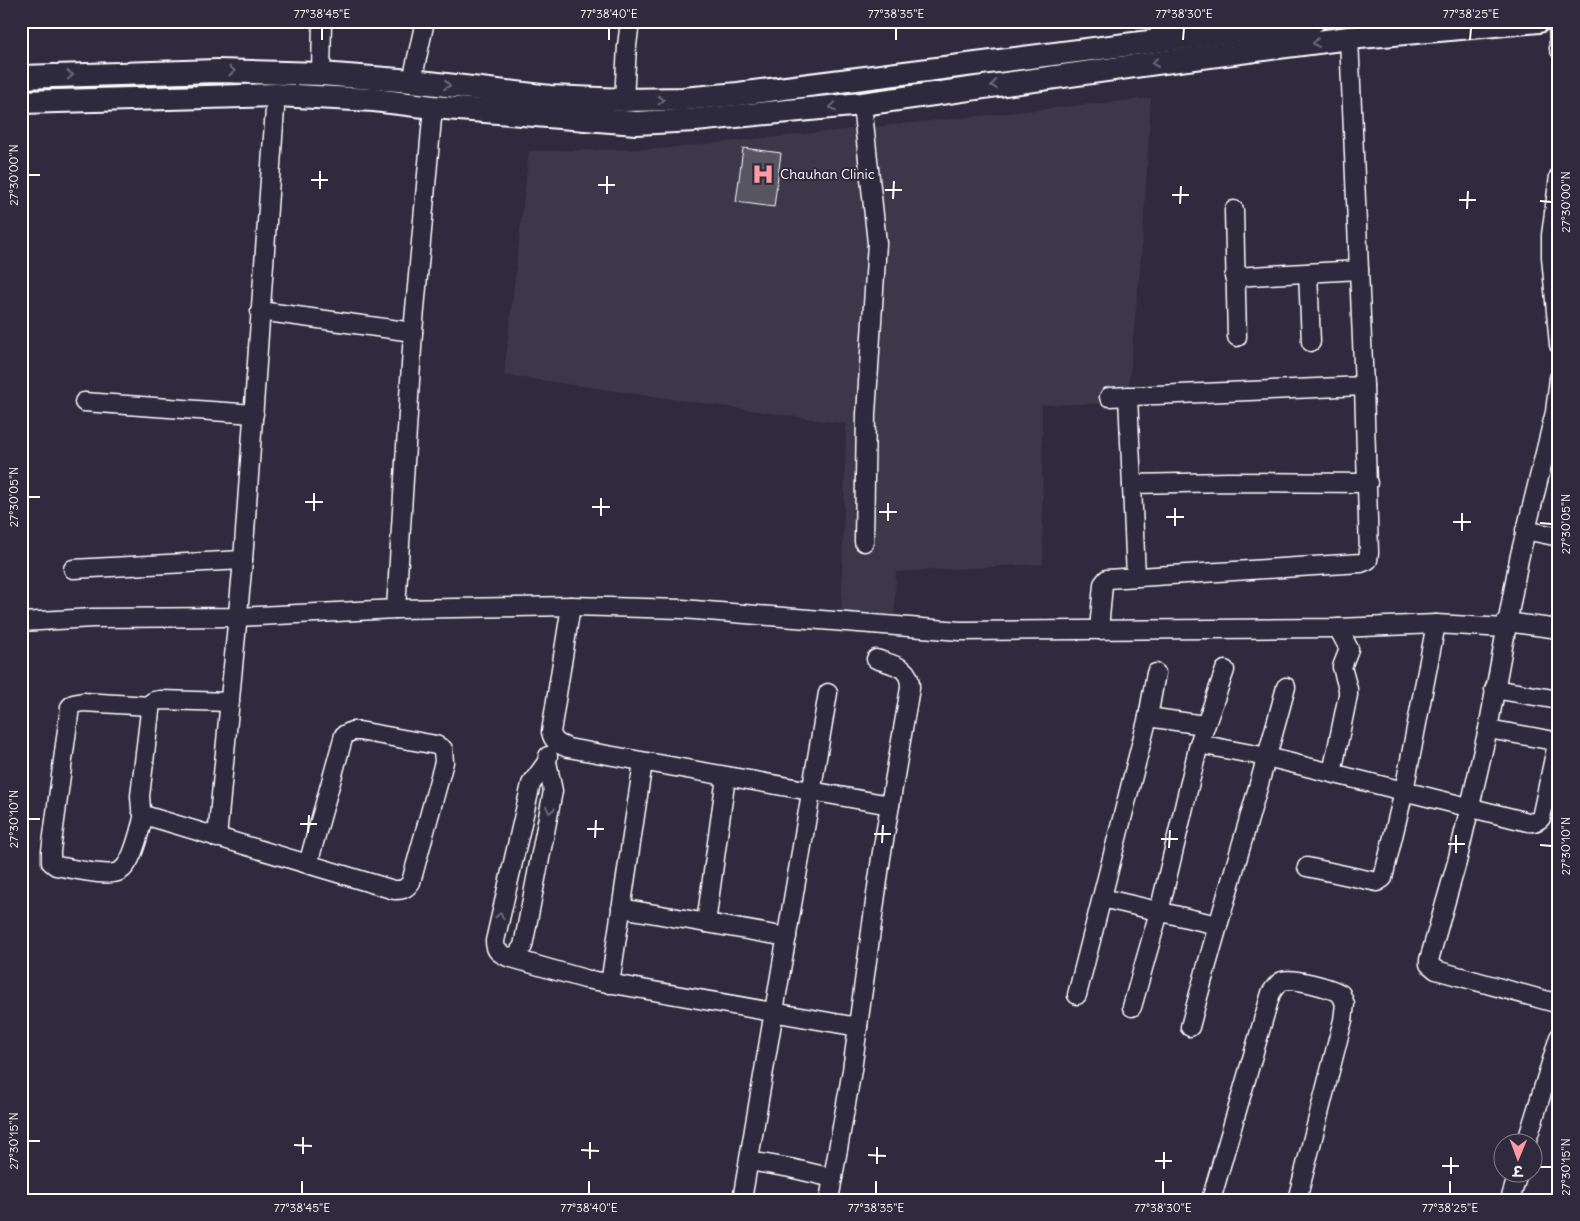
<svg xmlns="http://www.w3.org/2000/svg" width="1580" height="1221" viewBox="0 0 1580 1221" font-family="Delius,'Playpen Sans Deva',sans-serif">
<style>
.built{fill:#3c3749}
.building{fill:#595564;stroke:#fff}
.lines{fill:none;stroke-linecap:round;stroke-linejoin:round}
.minor-casing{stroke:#fff;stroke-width:21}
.major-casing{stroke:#fff;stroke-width:26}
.minor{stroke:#2f2a3d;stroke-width:18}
.major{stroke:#2f2a3d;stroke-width:22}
.oneway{stroke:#6d6a77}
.ticks{fill:none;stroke:#fff;stroke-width:2}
.labels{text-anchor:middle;stroke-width:4;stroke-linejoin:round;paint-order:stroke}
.poi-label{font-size:14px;fill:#fff;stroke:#2f2a3d;text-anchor:start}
.neatline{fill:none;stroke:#fff;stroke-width:2}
.ticks-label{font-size:12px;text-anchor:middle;fill:#fff}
</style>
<rect width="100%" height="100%" fill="#2f2a3d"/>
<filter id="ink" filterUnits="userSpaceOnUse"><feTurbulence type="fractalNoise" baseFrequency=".02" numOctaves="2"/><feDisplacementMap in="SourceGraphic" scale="10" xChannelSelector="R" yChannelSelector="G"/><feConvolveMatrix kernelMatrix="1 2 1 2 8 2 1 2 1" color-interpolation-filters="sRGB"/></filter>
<g filter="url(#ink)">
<path class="built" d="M1151,98l-8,138 -16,167 -85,2 1,159 -147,8 -2,50 -53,-1 5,-197 -342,-49 25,-224 130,-2z"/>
<path class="building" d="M743,148l38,5 -7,54 -38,-5z"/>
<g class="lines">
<g class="minor-casing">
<g id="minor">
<path d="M1558,21l1,28"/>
<path d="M1158,42l4,-21"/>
<path d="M321,74l1,-53"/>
<path d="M412,81l13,-60"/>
<path d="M624,100l3,-54 3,-25"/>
<path d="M862,104l15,139 -11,171 -2,128"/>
<path d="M1559,176l-8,59v22l8,88"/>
<path d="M1234,210l3,127"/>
<path d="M1308,273l3,69"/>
<path d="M1234,277l125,-7"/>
<path d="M260,311l153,21"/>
<path d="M1559,378l-4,34 -36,147 -31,170 -31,133 -28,98v4l7,6 123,34"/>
<path d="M1128,396l8,181"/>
<path d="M1109,397l255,-11 -15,-348"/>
<path d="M84,402l170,12"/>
<path d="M1132,484l96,-2 140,1"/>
<path d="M1525,530l34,7"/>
<path d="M73,569l170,-9"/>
<path d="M571,606l-20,126c2,10 8,12 17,16l322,57"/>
<path d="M396,609l17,-277 20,-225"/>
<path d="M21,622l72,-4 144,-1 159,-8 175,-3 111,3 278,22 378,-3 98,-4 69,4"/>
<path d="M1506,622l53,7"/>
<path d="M1099,630l4,-46 4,-5 254,-16 7,-3 1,-7 -5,-167"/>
<path d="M1494,689l65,11"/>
<path d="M230,702l-70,-2 -6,1 -3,2 -11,93 1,13 3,6 250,75c9,0 12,-1 17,-8l33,-120 -1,-13 -7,-4 -77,-14h-7l-8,4 -36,129"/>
<path d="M1148,717l56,8"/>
<path d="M1199,744l68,13 261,65c6,1 9,0 13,-4l16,-74 -3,-3 -5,-1 -61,-11"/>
<path d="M547,762l-16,22 -36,157c0,10 4,12 13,16l77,22 273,48"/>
<path d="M1332,773l16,-78v-6l-6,-22 7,-18 -11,-21"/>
<path d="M144,815c-4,13 -11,49 -24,56 -12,7 -49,-3 -64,-5l-5,-4v-11l19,-144 3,-3 10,-2 67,4"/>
<path d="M217,838l26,-278 33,-465"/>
<path d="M1307,867l70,15 6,-4 21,-87 32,-167"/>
<path d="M1102,898l115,27"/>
<path d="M621,908l166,29"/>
<path d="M706,923l20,-146"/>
<path d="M508,957l8,-1 7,-10 30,-155 -6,-29 1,-6"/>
<path d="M610,984l33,-222"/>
<path d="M1077,995l71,-278 8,-44"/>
<path d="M1132,1007l27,-95 40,-168 26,-74"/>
<path d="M1190,1027c30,-114 66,-227 96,-340"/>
<path d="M1526,1144l33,-107"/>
<path d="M749,1161l41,7 43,10"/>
<path d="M742,1200l86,-507"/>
<path d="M829,1200l23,-130 29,-212 29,-170c1,-22 -17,-23 -34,-29"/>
<path d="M1211,1200l60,-207c3,-4 6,-10 11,-12 11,-4 49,7 59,13l4,10 -2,16 -46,180"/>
<path d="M1510,1200l8,-26"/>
</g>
</g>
<g class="major-casing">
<g id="major">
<path d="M21,77l196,-6 104,3 91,7 138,16 74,3 59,-1 55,-5 576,-73"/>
<path d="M21,102l255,-7 98,5 59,7 203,16 59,-3 167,-16 294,-41 193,-25 190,-17"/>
</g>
</g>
<use href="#minor" class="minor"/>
<use href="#major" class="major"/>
</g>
<defs><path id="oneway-chevron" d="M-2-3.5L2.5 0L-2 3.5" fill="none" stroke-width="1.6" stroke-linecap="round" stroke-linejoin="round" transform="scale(1.25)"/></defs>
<g class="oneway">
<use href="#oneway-chevron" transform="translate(1316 43) rotate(173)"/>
<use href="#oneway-chevron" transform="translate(1155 63) rotate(172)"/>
<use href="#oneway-chevron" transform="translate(232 71) rotate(1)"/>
<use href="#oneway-chevron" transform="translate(70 75) rotate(-2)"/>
<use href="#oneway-chevron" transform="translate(447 85) rotate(7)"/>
<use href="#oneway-chevron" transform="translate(994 85) rotate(172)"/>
<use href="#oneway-chevron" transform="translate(661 100) rotate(-1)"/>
<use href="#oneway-chevron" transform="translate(833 107) rotate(174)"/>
<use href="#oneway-chevron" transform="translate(550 810) rotate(101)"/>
<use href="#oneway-chevron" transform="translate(500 916) rotate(-77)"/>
</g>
</g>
<path class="ticks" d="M322,40v-12M609,40v-12M896,40v-12M1183,40l1,-12M1470,40l1,-12M28,175h12M311,180h17M598,185h17M320,189v-18M885,190h17M607,194v-18M1172,195h17M893,199l1,-18M1459,200h17M1540,201l12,1M1180,204l1,-18M1467,209l1,-18M28,497h12M305,502h18M592,507h18M314,511v-18M879,512h18M601,516v-18M1166,517h18M888,521v-18M1453,522h18M1540,523l12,1M1175,526v-18M1462,531v-18M28,819h12M300,824h17M587,829h17M308,833l1,-18M874,834h17M595,838l1,-18M1161,839h17M882,843l1,-18M1448,844h17M1540,845l12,1M1169,848l1,-18M1456,853v-18M28,1141h12M294,1145l18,1M581,1150l18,1M303,1154v-17M868,1155l18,1M590,1159v-17M1155,1161h17M877,1164v-17M1442,1166h17M1540,1167h12M1164,1169v-17M1451,1174v-17M302,1194v-13M589,1194v-13M876,1194v-13M1163,1194v-13M1450,1194v-13"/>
<defs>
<g id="hospital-bare" transform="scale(1.725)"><path d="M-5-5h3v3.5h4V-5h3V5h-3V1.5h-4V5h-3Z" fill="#ff9aa2" stroke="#2f2a3d" stroke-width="2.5" paint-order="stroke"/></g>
</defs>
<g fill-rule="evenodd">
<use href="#hospital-bare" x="763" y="174"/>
</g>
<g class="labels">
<g class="poi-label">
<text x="780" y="179">Chauhan Clinic</text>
</g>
</g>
<rect width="1580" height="1221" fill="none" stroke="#2f2a3d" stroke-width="55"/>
<g transform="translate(1518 1158) rotate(181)"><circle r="24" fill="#2f2a3d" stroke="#827f8b"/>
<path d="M0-4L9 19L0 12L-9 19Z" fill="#ff9aa2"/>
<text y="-8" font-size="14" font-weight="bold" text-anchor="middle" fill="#ffffff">उ</text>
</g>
<rect x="28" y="28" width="1524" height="1166" class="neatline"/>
<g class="ticks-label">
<text x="322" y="18">77°38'45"E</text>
<text x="609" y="18">77°38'40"E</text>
<text x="896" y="18">77°38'35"E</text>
<text x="1184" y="18">77°38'30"E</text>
<text x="1471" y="18">77°38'25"E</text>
<text transform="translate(14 175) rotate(-90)" y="4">27°30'00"N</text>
<text transform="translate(1566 202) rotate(-90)" y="4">27°30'00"N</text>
<text transform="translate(14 497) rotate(-90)" y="4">27°30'05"N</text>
<text transform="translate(1566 524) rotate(-90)" y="4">27°30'05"N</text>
<text transform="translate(14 819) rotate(-90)" y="4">27°30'10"N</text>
<text transform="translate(1566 846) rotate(-90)" y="4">27°30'10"N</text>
<text transform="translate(14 1141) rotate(-90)" y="4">27°30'15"N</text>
<text transform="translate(1566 1167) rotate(-90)" y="4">27°30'15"N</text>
<text x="302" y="1212">77°38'45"E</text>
<text x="589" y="1212">77°38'40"E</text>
<text x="876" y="1212">77°38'35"E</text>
<text x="1163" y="1212">77°38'30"E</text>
<text x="1450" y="1212">77°38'25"E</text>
</g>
</svg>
